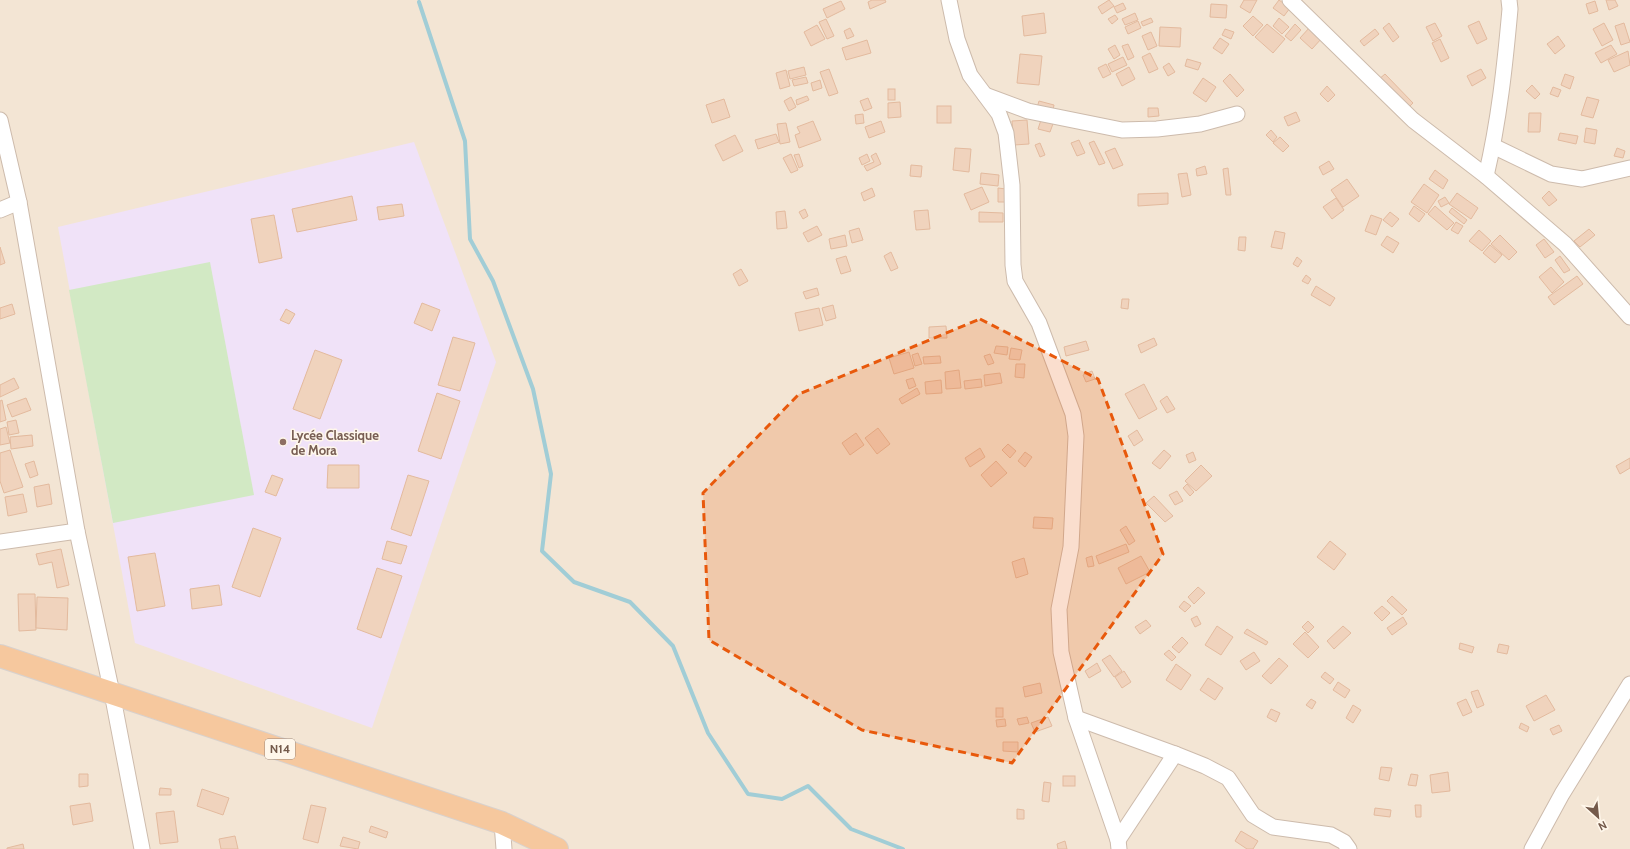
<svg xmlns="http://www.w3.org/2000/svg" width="1630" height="849" viewBox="0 0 1630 849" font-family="Cabin,sans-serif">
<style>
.residential{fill:#f3e5d4}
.education{fill:#f0e2f8}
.pitch{fill:#d2e9c4}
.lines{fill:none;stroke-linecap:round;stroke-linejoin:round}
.stream{stroke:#a1cdd6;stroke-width:4}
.building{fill:#f0d3bd;stroke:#e3ba9e}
.minor-casing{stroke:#cdbbac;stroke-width:17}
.trunk-casing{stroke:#d8d1cd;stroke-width:24}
.minor{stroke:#fff;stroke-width:15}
.trunk{stroke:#f6c89e;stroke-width:22}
.marked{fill:#e8590c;fill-opacity:0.2;stroke:#e8590c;stroke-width:3;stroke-dasharray:8 5;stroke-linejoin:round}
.education-dot{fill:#8d6e63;stroke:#fff7eb;stroke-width:1.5}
.labels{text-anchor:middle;stroke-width:3;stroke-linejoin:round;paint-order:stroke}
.shield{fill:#fff7eb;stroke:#9e897b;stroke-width:1}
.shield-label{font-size:12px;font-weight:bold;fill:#745a4b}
.education-label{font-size:13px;font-weight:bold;fill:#785e54;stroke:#fff7eb;text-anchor:start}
</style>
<rect width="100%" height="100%" fill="#fcf3e5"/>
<rect class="residential" x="0" y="0" width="1630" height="849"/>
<path class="education" d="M414,142l82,220 -124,366 -237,-85 -77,-416z"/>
<path class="pitch" d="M210,262l44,233 -141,28 -44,-233z"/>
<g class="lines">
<path class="stream" d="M419,2l46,139 5,98 23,42 40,108 18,85 -9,77 32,31 56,20 43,44 35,87 40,61 34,5 26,-13 43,43 52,20"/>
</g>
<g class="building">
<path d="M872,0h13l1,2 -16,7 -2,-7z"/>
<path d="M1109,0l5,6 -12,8 -4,-7z"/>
<path d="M1244,0h13l-7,13 -10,-6z"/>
<path d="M1279,0l11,8 -6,8 -11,-8z"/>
<path d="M1606,0h9l3,6 -9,4z"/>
<path d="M841,1l4,8 -18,9 -4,-9z"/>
<path d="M1595,1l3,10 -9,3 -3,-10z"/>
<path d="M1123,3l3,6 -9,4 -3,-6z"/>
<path d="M1211,4l16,1 -1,13 -16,-1z"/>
<path d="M1044,13l2,20 -22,3 -2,-20z"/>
<path d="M1135,13l3,7 -13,5 -3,-6z"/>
<path d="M1115,15l3,4 -6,5 -4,-5z"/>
<path d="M1253,16l10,9 -10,11 -10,-10z"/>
<path d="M1151,18l2,4 -10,4 -2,-4z"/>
<path d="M1279,18l10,9 -7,7 -9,-8z"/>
<path d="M826,19l8,17 -7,3 -8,-17z"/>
<path d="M1138,21l3,7 -13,6 -3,-7z"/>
<path d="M1479,21l8,18 -10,5 -9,-18z"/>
<path d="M1389,23l10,14 -6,5 -10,-14z"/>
<path d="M1435,23l7,13 -9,5 -7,-14z"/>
<path d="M1604,23l9,17 -11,6 -9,-17z"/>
<path d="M1624,23l6,19 -9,3 -6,-19z"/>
<path d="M1267,24l18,15 -12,14 -18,-16z"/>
<path d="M1295,24l6,6 -10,11 -6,-5z"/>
<path d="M817,25l8,14 -14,7 -7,-14z"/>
<path d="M1160,27l21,1 -1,19 -21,-1z"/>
<path d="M1310,27l12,11 -10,11 -12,-11z"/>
<path d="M850,28l4,8 -7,3 -3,-8z"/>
<path d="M1225,29l9,3 -3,7 -9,-4z"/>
<path d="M1375,29l4,5 -15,12 -4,-5z"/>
<path d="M1151,32l6,14 -9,4 -6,-14z"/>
<path d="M1558,36l7,10 -10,8 -8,-10z"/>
<path d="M1220,38l9,6 -7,10 -9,-6z"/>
<path d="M1440,39l9,19 -8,4 -9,-19z"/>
<path d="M867,40l4,13 -25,7 -4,-12z"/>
<path d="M1128,44l6,13 -6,3 -6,-14z"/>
<path d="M1115,45l5,10 -6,4 -6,-10z"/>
<path d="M1611,45l6,9 -16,9 -6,-10z"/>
<path d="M1628,51l2,14 -16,7 -6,-12z"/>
<path d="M1150,53l8,16 -9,4 -7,-16z"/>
<path d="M1020,54l22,2 -3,29 -22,-2z"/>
<path d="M1123,57l4,8 -15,7 -4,-8z"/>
<path d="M1187,59l14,4 -3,7 -13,-4z"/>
<path d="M1169,63l6,9 -7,4 -5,-9z"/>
<path d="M1106,64l5,10 -8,4 -5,-10z"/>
<path d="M804,67l2,8 -16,4 -2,-8z"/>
<path d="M1129,67l6,12 -13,7 -6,-12z"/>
<path d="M829,69l9,24 -9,3 -9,-24z"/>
<path d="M1481,69l5,9 -14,8 -5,-10z"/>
<path d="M786,70l4,16 -10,3 -4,-16z"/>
<path d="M1230,74l14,16 -7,7 -14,-16z"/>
<path d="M1385,74l28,29 -7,7 -28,-30z"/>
<path d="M1565,74l9,3 -4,12 -9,-4z"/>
<path d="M806,77l2,6 -14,3 -2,-6z"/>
<path d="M1203,78l13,9 -10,15 -13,-9z"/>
<path d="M820,80l2,8 -9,3 -2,-8z"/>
<path d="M1532,85l8,9 -5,5 -9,-8z"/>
<path d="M1327,86l8,9 -7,7 -8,-8z"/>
<path d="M1553,87l8,3 -3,7 -8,-3z"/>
<rect x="888" y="89" width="7" height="11"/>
<path d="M807,96l2,4 -12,5 -1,-5z"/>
<path d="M791,97l5,10 -7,4 -5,-10z"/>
<path d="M1587,97l12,3 -6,18 -12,-3z"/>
<path d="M868,98l4,10 -8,3 -4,-10z"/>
<path d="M724,99l6,18 -18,6 -6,-18z"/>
<path d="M1039,101l15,4 -2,10 -16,-4z"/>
<path d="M900,102l1,15 -13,1v-15z"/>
<rect x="937" y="106" width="14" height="17"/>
<path d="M1148,108h10l1,8 -11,1z"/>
<path d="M1296,112l4,9 -12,5 -4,-9z"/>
<path d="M1529,113h12l-1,19h-12z"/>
<path d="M863,114l1,9 -8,1 -1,-9z"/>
<path d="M1042,117l12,4 -4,11 -12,-3z"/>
<path d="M1027,120l2,24 -15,1 -2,-24z"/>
<path d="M813,121l8,19 -22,8 -4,-13 5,-2 -3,-6z"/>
<path d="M881,121l4,11 -16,6 -4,-11z"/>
<path d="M786,123l4,19 -10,2 -3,-20z"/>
<path d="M1586,128l11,2 -2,14 -11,-2z"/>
<path d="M1271,130l6,7 -4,5 -7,-7z"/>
<path d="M1560,133l18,3 -2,8 -18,-4z"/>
<path d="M776,134l3,8 -21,7 -3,-9z"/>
<path d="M735,135l8,16 -20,10 -8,-16z"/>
<path d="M1280,137l9,9 -6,6 -10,-9z"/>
<path d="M1079,140l6,13 -8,3 -6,-13z"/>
<path d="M1094,141l11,22 -6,2 -10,-22z"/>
<path d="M1040,143l5,12 -5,2 -5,-12z"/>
<path d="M955,148l16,1 -2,23 -16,-2z"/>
<path d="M1115,148l8,17 -10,4 -8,-17z"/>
<path d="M1617,148l8,3 -2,7 -9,-2z"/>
<path d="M876,153l5,11 -14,7 -3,-5 10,-4 -3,-6z"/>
<path d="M791,154l7,16 -7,3 -8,-15z"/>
<path d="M799,154l4,12 -4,2 -5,-13z"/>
<path d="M867,154l3,7 -8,4 -3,-7z"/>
<path d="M1329,161l5,8 -11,6 -4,-8z"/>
<path d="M911,165l11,1 -1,11 -11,-1z"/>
<path d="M1205,166l2,8 -10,2 -1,-7z"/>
<path d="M1228,168l3,27h-5l-3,-26z"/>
<path d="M1435,170l13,10 -5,9 -14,-10z"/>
<path d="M981,173l18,2 -1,11 -18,-2z"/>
<path d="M1187,173l4,22 -9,2 -4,-23z"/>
<path d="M1347,179l12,17 -16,11 -12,-17z"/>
<path d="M1424,184l15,11 -12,18 -16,-11z"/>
<path d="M982,187l7,15 -18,8 -7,-16z"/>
<path d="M872,188l3,8 -11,5 -3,-8z"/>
<path d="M998,188l8,1 -1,13h-7z"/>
<path d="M1549,191l8,9 -8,6 -7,-8z"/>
<path d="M1168,193v11l-30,2v-12z"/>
<path d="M1457,193l21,15 -7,11 -22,-15z"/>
<path d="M352,196l5,24 -60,12 -5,-23z"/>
<path d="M1445,197l4,6 -8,4 -3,-6z"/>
<path d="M1336,198l8,12 -12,9 -9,-12z"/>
<path d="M402,204l2,12 -25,4 -2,-13z"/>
<path d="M1414,206l11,8 -6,8 -10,-8z"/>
<path d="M1435,206l19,17 -7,7 -19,-16z"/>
<path d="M1452,208l15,12 -3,4 -15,-12z"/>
<path d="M805,209l3,7 -5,3 -4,-7z"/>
<path d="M928,210l2,19 -14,1 -2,-19z"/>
<path d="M785,211l2,17 -10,1 -1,-17z"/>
<path d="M979,212l24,1v9h-24z"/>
<path d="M1390,212l9,7 -7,8 -9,-7z"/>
<path d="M274,215l8,43 -23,5 -8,-44z"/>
<path d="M1371,215l11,4 -6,16 -11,-4z"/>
<path d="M1456,222l7,4 -5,8 -7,-4z"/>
<path d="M817,226l5,9 -14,7 -5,-9z"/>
<path d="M859,228l4,12 -11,3 -3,-12z"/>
<path d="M1589,229l6,6 -15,12 -6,-6z"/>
<path d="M1479,230l12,11 -9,10 -13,-10z"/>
<path d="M1275,231l10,2 -3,16 -11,-2z"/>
<path d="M845,235l2,11 -16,3 -2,-10z"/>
<path d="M1500,235l17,17 -8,8 -18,-16z"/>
<path d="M1387,236l12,7 -6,10 -12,-8z"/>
<path d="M1239,237h7l-1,14 -7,-1z"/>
<path d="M1544,239l10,13 -9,6 -9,-13z"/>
<path d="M1490,245l12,10 -7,8 -12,-10z"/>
<path d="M0,247l5,16 -5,2z"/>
<path d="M891,252l7,16 -7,3 -7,-15z"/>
<path d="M846,256l5,15 -10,3 -5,-15z"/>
<path d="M1560,256l10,14 -6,3 -9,-13z"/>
<path d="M1297,257l5,4 -4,6 -5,-3z"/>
<path d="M1551,267l13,15 -12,11 -13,-16z"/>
<path d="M741,269l7,12 -9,5 -6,-12z"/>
<path d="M1306,275l5,4 -3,5 -6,-3z"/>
<path d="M1577,276l6,8 -29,21 -6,-8z"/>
<path d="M1316,286l19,12 -5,8 -19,-11z"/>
<path d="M817,288l2,7 -13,4 -3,-7z"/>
<path d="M1122,299h7l-1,10 -7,-1z"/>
<path d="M422,303l18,7 -8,21 -18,-8z"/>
<path d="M12,304l3,10 -15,5v-11z"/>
<path d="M833,305l3,13 -10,3 -4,-13z"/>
<path d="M819,308l4,17 -24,6 -4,-18z"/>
<path d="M286,309l9,5 -6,10 -9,-4z"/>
<path d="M946,326l1,12h-18v-11z"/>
<path d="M453,337l22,6 -15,48 -22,-6z"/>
<path d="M1154,338l3,7 -16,8 -3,-8z"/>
<path d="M1086,341l3,9 -23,6 -2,-9z"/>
<path d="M996,346l12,1 -1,8 -13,-2z"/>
<path d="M1011,348l11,2 -2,10 -11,-1z"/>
<path d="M315,350l27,10 -22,59 -27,-10z"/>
<path d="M909,352l5,16 -20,6 -5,-16z"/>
<path d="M918,353l4,11 -7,2 -3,-11z"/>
<path d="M990,354l4,9 -6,2 -4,-9z"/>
<path d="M940,356l1,7 -17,1 -1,-7z"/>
<path d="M1016,364h9l-1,14 -9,-1z"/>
<path d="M959,370l2,18 -15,1 -1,-17z"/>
<path d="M1092,371l3,8 -9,3 -3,-7z"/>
<path d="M1000,373l2,10 -17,3 -1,-11z"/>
<path d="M14,378l5,10 -19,9v-12z"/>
<path d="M913,378l3,8 -7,3 -3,-9z"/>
<path d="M981,379l1,8 -17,2 -1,-8z"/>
<path d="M941,380l1,13 -16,1 -1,-12z"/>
<path d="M1144,384l13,25 -18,10 -14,-25z"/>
<path d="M917,388l3,6 -18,10 -3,-5z"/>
<path d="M437,393l23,8 -19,58 -23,-8z"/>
<path d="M1167,396l8,13 -8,4 -7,-12z"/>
<path d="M26,398l5,12 -19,7 -5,-12z"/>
<path d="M2,400l4,20 -6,2v-21z"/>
<path d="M16,420l3,13 -10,2 -2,-13z"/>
<path d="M6,427l4,16 -10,2v-16z"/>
<path d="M878,428l12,16 -13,10 -12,-16z"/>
<path d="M1137,430l6,10 -9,6 -6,-10z"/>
<path d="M856,433l8,12 -14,10 -8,-12z"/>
<path d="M32,435l1,11 -22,3 -1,-12z"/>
<path d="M1008,444l8,7 -6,7 -8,-8z"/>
<path d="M980,448l5,9 -15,10 -5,-9z"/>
<path d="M10,450l13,37 -19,6 -4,-12v-28z"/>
<path d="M1164,450l7,6 -11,13 -8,-6z"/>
<path d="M1025,452l7,5 -7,10 -7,-6z"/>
<path d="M1193,452l3,8 -7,3 -3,-8z"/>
<path d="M1630,458v10l-10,6 -4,-8z"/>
<path d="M34,461l4,14 -8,3 -5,-14z"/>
<path d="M996,461l11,12 -16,14 -10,-12z"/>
<path d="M328,465h31v23h-32z"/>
<path d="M1201,465l11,11 -16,15 -11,-10z"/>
<path d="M272,475l11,4 -7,17 -11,-4z"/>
<path d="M408,475l21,6 -18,55 -20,-7z"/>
<path d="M49,484l3,20 -15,3 -3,-20z"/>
<path d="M1187,484l7,8 -4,4 -7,-8z"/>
<path d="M1177,491l6,10 -8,4 -6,-10z"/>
<path d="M23,494l4,18 -19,4 -3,-19z"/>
<path d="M1154,496l19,20 -8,6 -19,-19z"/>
<path d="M1034,517l19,1 -1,11 -19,-1z"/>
<path d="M1126,526l9,15 -6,4 -9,-15z"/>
<path d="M253,528l28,10 -21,59 -28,-10z"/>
<path d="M387,541l20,5 -6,18 -19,-5z"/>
<path d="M1330,541l16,13 -12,16 -17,-13z"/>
<path d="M1126,544l3,8 -30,12 -3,-8z"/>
<path d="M61,549l8,36 -12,3 -5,-26 -13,3 -3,-11z"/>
<path d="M155,553l10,53 -28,5 -9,-54z"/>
<path d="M1092,556l2,10 -6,1 -2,-9z"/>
<path d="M1141,556l9,16 -24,12 -8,-16z"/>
<path d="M1024,558l4,16 -12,4 -4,-16z"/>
<path d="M377,568l25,8 -21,62 -24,-9z"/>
<path d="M219,585l3,20 -30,4 -2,-20z"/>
<path d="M1198,587l7,6 -11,11 -6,-7z"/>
<path d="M18,594h17l1,36 -17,1z"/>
<path d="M1392,596l15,14 -5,5 -15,-14z"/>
<path d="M37,597l31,1 -1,32 -31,-2z"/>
<path d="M1184,601l7,5 -6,6 -6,-5z"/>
<path d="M1382,606l8,7 -8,8 -8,-8z"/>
<path d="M1197,616l4,8 -6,3 -4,-8z"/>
<path d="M1403,617l4,7 -15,11 -5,-7z"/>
<path d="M1146,620l5,6 -11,8 -5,-7z"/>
<path d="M1308,621l6,6 -6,6 -6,-6z"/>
<path d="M1217,626l16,11 -12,18 -16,-10z"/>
<path d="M1343,626l8,7 -17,16 -7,-8z"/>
<path d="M1247,629l21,13 -2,3 -22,-12z"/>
<path d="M1305,632l14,15 -11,11 -15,-14z"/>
<path d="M1182,637l6,6 -9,10 -7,-6z"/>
<path d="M1460,643l14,4 -2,6 -13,-4z"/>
<path d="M1499,644l10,2 -2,8 -10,-2z"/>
<path d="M1169,650l7,7 -4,4 -8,-7z"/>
<path d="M1254,652l6,9 -14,9 -6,-9z"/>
<path d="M1110,655l12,16 -8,6 -12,-17z"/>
<path d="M1279,658l9,8 -17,18 -9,-8z"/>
<path d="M1097,663l4,8 -12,7 -4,-7z"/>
<path d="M1176,664l15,11 -10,15 -15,-10z"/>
<path d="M1124,671l7,11 -9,6 -7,-11z"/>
<path d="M1325,672l9,7 -4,5 -9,-7z"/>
<path d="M1208,678l15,10 -8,12 -15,-10z"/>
<path d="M1338,682l12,8 -5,8 -12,-8z"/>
<path d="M1040,683l2,10 -17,4 -2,-10z"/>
<path d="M1478,690l6,15 -7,3 -6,-16z"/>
<path d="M1546,695l9,15 -21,11 -8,-15z"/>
<path d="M1311,699l5,3 -4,7 -6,-4z"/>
<path d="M1466,699l6,13 -9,4 -6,-13z"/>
<path d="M1353,705l8,5 -8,13 -7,-5z"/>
<rect x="996" y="708" width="7" height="9"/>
<path d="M1271,709l9,4 -4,9 -9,-5z"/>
<path d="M1027,717l2,6 -10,2 -2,-6z"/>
<path d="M1048,717l4,9 -17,6 -4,-9z"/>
<path d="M1005,719l1,7 -9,1 -1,-7z"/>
<path d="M1521,723l8,4 -2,5 -8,-4z"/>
<path d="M1559,725l3,6 -9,4 -3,-6z"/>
<path d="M1003,742h15v10l-15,-1z"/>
<path d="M1381,767l11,1 -3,13 -10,-2z"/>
<path d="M1448,772l2,19 -18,2 -2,-18z"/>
<path d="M79,774h9v12l-9,1z"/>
<path d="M1411,774l7,1 -2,11 -8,-1z"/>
<rect x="1063" y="776" width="12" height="10"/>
<path d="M1044,782l7,1 -2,19 -7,-1z"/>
<path d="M160,788l11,1v6h-12z"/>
<path d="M202,789l27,9 -6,17 -26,-9z"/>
<path d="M90,803l3,18 -20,4 -3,-19z"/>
<path d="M311,805l15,3 -8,35 -15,-4z"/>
<path d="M1415,805h6v12h-5z"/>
<path d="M1375,808l16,2 -1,7 -16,-2z"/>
<path d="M1017,809l7,1v9h-7z"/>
<path d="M174,811l4,31 -18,2 -4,-31z"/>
<path d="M371,826l17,6 -2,6 -17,-6z"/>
<path d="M1241,831l17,10 -5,8h-6l-12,-8z"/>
<path d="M235,836l3,13h-17l-2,-10z"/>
<path d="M343,837l17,5 -2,7 -18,-3z"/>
<path d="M1065,841l2,8h-9l-1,-5z"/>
<path d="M23,844l1,5h-17v-1z"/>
</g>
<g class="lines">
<g class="minor-casing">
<g id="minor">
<path d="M949,0l8,39 13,36 29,39 7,19 6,52 1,80 2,16 24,42 34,91 3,22 -5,111 -12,62 2,43 15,66 42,122 1,9"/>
<path d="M1290,0l123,120 73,56 79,68 65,73"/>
<path d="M985,95l43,16 94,19 35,-1 43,-5 37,-10"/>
<path d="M0,120l19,82 58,329 35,162 30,156"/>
<path d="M1493,146l58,28 31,5 48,-11"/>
<path d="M1486,176c13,-55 19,-111 24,-167l-1,-9"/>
<path d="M0,210l19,-8"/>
<path d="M0,542l77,-11"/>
<path d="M1076,718l99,36 30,12 23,12 25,37 20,12 58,8 13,7 5,7"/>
<path d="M502,823l2,26"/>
<path d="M1118,840l57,-86"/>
<path d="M1532,849l30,-55 68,-110"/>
</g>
</g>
<g class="trunk-casing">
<path id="trunk" d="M0,656l502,167 55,26"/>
</g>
<use href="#minor" class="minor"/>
<use href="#trunk" class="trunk"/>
</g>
<path class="marked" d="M980,319l118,60 65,175 -151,209 -150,-33 -153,-90 -6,-147 96,-99z"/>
<circle class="education-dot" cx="283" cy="442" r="4"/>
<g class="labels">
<rect class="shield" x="265" y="739" width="30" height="20" rx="3"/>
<g class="shield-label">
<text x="280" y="753">N14</text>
</g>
<g class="education-label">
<text x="291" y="440">Lycée Classique<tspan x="291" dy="15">de Mora</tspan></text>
</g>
</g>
<g transform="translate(1598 817) rotate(153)" stroke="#fff7eb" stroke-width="3" paint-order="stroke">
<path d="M0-3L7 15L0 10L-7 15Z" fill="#745a4b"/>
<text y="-6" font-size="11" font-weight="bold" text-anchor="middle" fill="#745a4b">N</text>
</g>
</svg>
